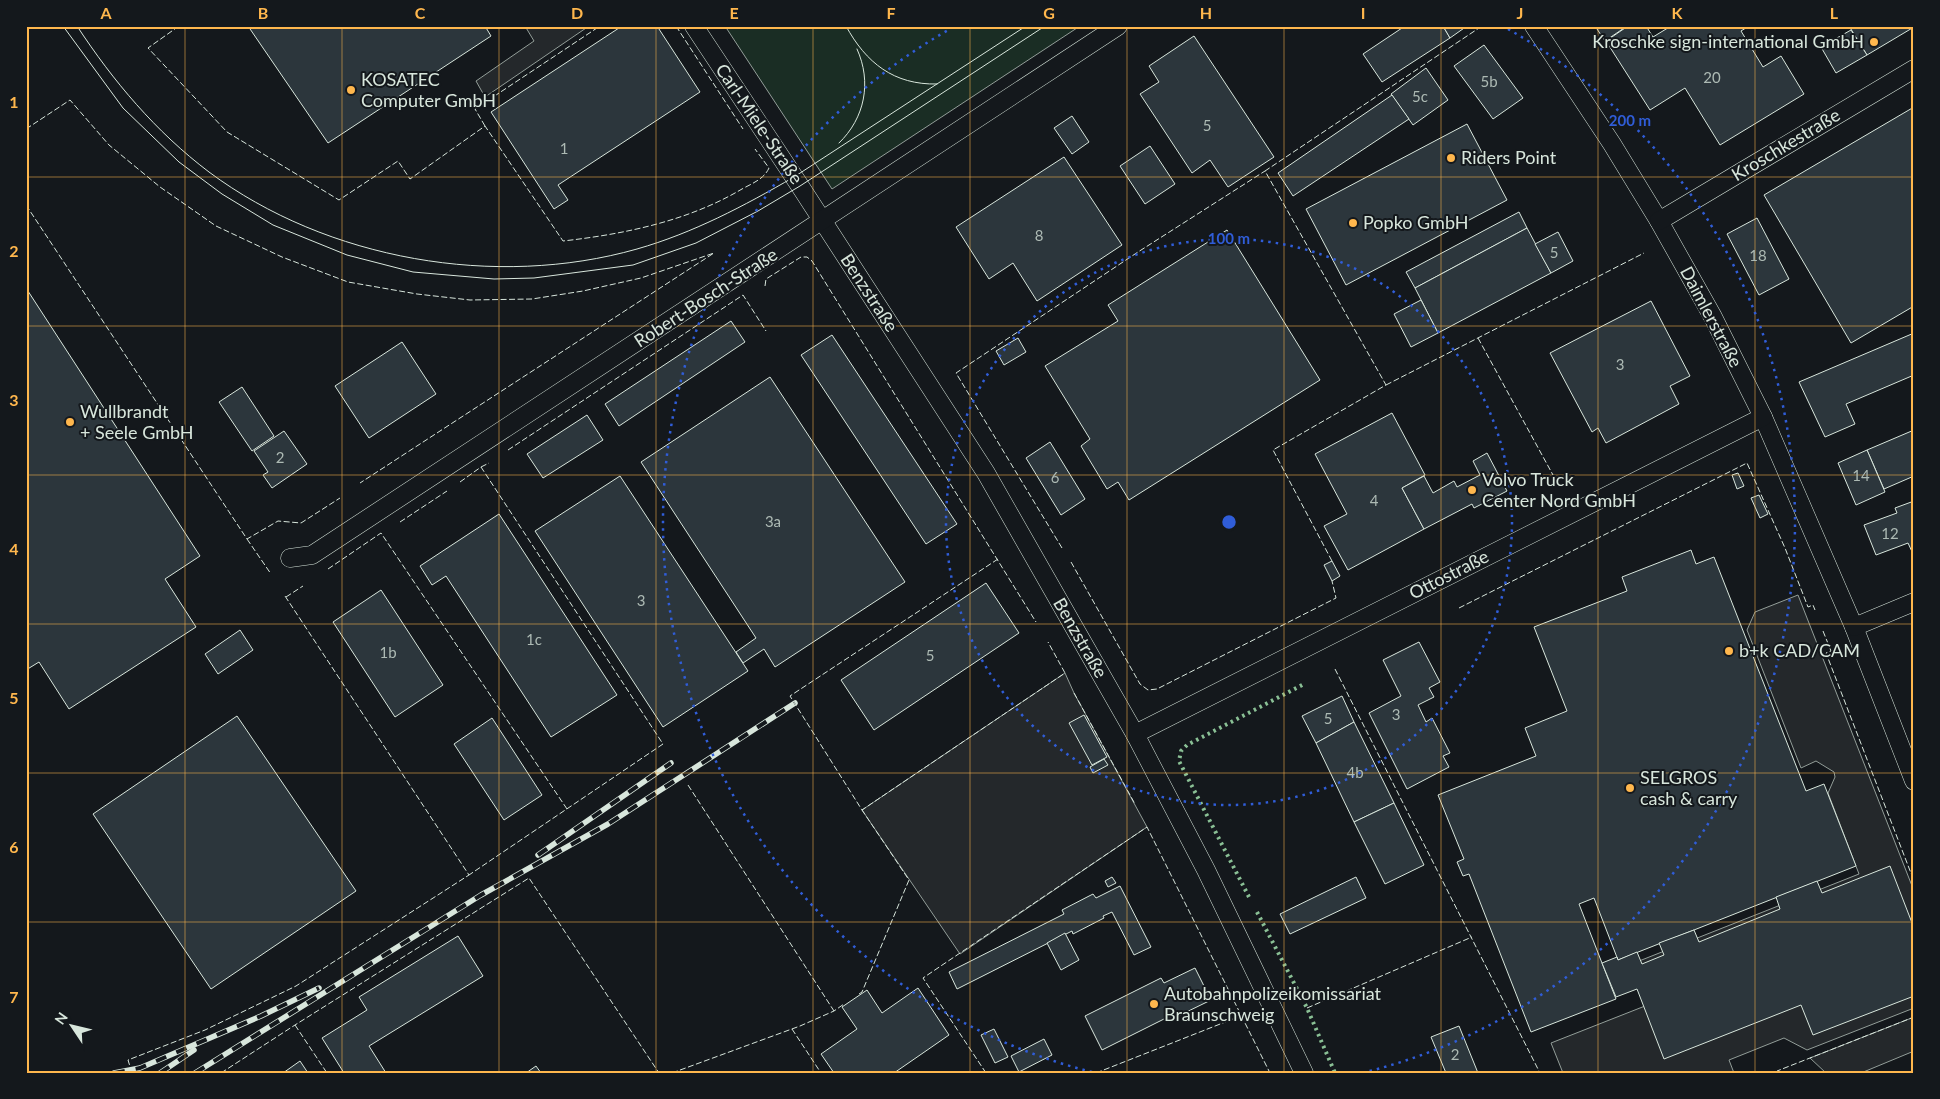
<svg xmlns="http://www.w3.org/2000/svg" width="1940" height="1099" viewBox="0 0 1940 1099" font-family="Lato,sans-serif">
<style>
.green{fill:#1a2d24;stroke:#939e99}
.parking{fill:#24282b;stroke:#939e99}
.building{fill:#2c363c;stroke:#d8e6dc}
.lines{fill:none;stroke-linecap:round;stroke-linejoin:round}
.minor-casing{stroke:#d8e6dc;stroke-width:19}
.minor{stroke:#14181c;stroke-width:18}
.tram{stroke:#d8e6dc;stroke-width:1}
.rail-casing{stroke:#d8e6dc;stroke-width:5.5}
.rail{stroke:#14181c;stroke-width:4;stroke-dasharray:11;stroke-linecap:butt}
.hedge{stroke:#8ac095;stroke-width:4;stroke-dasharray:2.5 4;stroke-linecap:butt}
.fence{stroke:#d8e6dc;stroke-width:1;stroke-dasharray:6 2.5;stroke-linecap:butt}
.grid{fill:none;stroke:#ffb74d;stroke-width:1;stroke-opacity:0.55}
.ring{fill:none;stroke:#305dd8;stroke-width:2.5;stroke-dasharray:2.5 5}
.poi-dot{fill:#ffb74d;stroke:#14181c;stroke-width:2}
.labels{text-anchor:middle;stroke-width:4;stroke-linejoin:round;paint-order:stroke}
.number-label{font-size:15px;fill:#adbab4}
.poi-label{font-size:18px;fill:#d8e6dc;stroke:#14181c;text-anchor:start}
.street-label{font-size:18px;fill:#d8e6dc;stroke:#14181c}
.centre{fill:#305dd8;stroke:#14181c;stroke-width:2.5}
.ring-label{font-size:15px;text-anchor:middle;font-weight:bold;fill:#305dd8;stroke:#14181c;stroke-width:4;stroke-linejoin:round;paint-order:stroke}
.neatline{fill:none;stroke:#ffb74d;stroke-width:2}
.grid-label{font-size:16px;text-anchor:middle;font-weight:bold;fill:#ffb74d}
</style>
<rect width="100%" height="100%" fill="#14181c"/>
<path class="green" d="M725,26h355l-248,163z"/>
<g class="parking">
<path d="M525,26h64l-104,71 -9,-16 58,-40z"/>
<path d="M1798,595l116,296v117l-107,42 -23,-12 -55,22 5,13h-171l-12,-30 94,-37 -16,-41 230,-91 -31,-81 7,-16 -1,-5 -18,-11 -15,7 -54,-138 8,-18z"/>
<path d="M1065,673l9,20 73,134 -187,127 -98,-144z"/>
<path d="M1914,1017v34l-53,22h-35l-16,-15z"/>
</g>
<g class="building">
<path d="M248,26h237l6,10 -163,107z"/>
<path d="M622,26h35l43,66 -142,93 10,15 -14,9 -63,-97z"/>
<path d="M1405,26h38l7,12 -68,44 -19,-28z"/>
<path d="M1443,26h24l-17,12z"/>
<path d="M1595,26h32l-22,15z"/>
<path d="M1628,26h18l7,11 18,-11h78l-8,5 22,36 18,-11 23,38 -84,51 -35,-57 -35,22 -44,-69z"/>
<path d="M1849,26h65v1l-47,28z"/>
<path d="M1851,30l16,25 -31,18 -15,-26z"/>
<path d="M1194,36l80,121 -46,30 -18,-27 -18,13 -52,-79 19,-12 -10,-16z"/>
<path d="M1484,45l39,53 -30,21 -39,-53z"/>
<path d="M1426,68l22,32 -35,25 -22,-31z"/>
<path d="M1392,95l17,24 -116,77 -15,-23z"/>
<path d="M1914,107v199l-63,37 -87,-148z"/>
<path d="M1072,116l17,26 -17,12 -18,-26z"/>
<path d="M1467,124l40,76 -161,85 -40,-76z"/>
<path d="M1150,146l25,38 -30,20 -25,-38z"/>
<path d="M1064,157l58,88 -85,56 -24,-38 -24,16 -33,-52z"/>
<path d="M1519,212l8,16 -112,60 -9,-16z"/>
<path d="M1757,218l32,61 -30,16 -32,-61z"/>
<path d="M1527,228l24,45 -113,60 -23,-45z"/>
<path d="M1227,230l93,150 -191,120 -11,-18 -11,7 -26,-43 9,-7 -45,-73 73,-45 -10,-16z"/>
<path d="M1558,232l15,29 -22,12 -16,-29z"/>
<path d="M26,288l174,268 -35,23 31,48 -127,82 -30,-47 -13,8z"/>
<path d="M1421,300l17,33 -27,14 -17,-33z"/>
<path d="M1651,301l39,75 -20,10 9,18 -73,39 -8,-15 -6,4 -42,-79z"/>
<path d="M731,321l14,21 -126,84 -14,-22z"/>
<path d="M1914,333v42l-68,29 9,20 -30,13 -26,-55z"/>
<path d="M832,335l125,189 -31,20 -125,-189z"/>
<path d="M1018,338l8,14 -22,13 -8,-14z"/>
<path d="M402,342l34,52 -67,44 -34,-52z"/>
<path d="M770,377l135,205 -130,85 -11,-18 -21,14 -7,-11 20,-14 -115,-176z"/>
<path d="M242,387l32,49 -22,15 -33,-49z"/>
<path d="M1392,413l33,62 -23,13 22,41 -76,41 -24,-44 23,-12 -32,-60z"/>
<path d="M587,415l16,25 -60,38 -16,-24z"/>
<path d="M1914,430v46l-30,13 -17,-39z"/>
<path d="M284,431l23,33 -35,24 -9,-13 5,-3 -14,-21z"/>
<path d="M1050,442l35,57 -24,16 -35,-57z"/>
<path d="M1867,450l18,42 -29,13 -18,-42z"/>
<path d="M1487,453l20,38 -33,17 -2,-4 -48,25 -22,-41 22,-12 9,17 21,-12 3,6 23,-12 -7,-14z"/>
<path d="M1738,473l6,13 -7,3 -5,-14z"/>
<path d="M620,476l128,195 -85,56 -128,-196z"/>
<path d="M1759,495l9,19 -8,4 -9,-20z"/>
<path d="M1914,501v55l-6,-13 -32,12 -12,-30 33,-12 -2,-5z"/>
<path d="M499,514l118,181 -66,42 -105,-161 -14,9 -12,-19z"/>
<path d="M1691,550l5,14 18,-7 92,234 18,-7 32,82 -238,94 -24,-62 -15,6 37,95 -85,33 -62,-158 -6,2 -6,-14 7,-3 -26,-64 98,-39 -11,-28 42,-17 -33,-84 93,-36 -5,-14z"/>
<path d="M1332,561l8,15 -8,5 -8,-16z"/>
<path d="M986,583l33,50 -145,97 -33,-50z"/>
<path d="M381,590l62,95 -48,32 -62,-95z"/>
<path d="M240,630l13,20 -35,24 -13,-20z"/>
<path d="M1419,642l21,40 -11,6 5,9 -16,8 8,17 6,-4 18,35 -7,3 6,11 -42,22 -38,-76 32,-17 -18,-36z"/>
<path d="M1342,696l12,26 -38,21 -14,-27z"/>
<path d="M1084,715l23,42 -15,8 -23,-42z"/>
<path d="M237,716l119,175 -145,98 -118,-175z"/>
<path d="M492,718l50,77 -38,25 -50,-76z"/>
<path d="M1354,722l40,81 -40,19 -38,-79z"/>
<path d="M1104,759l4,6 -15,8 -3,-6z"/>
<path d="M1394,803l30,62 -39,19 -31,-62z"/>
<path d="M1890,866l24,62v68l-101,39 -12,-30 -137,54 -27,-70 -21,8 -14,-34 15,-6 1,3 19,-8 5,12 22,-9 -5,-12 35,-13 5,12 81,-33 -4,-12 41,-16 5,12z"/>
<path d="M1112,877l4,6 -8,4 -3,-6z"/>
<path d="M1356,877l10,21 -76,36 -10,-20z"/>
<path d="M1120,886l31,61 -17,8 -22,-43 -9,4 1,2 -31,16 -1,-3 -115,58 -8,-17 115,-58 -2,-4 31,-16 3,4z"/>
<path d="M1065,933l14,27 -18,10 -14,-27z"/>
<path d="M458,936l25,40 -114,70 17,27h-42l-22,-35 45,-28 -8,-13z"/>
<path d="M1195,968l16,32 -45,22 -2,-3 -62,31 -17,-34 76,-38 3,5z"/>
<path d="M918,988l31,47 -55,38h-60l-13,-19 36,-25 -15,-22 25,-17 15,23z"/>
<path d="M1459,1026l19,47h-32l-15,-36z"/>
<path d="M994,1029l14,28 -13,6 -14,-28z"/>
<path d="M1044,1039l8,16 -33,17 -8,-16z"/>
<path d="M300,1061l8,12h-25z"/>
<path d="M536,1066l5,7h-15z"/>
</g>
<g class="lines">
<g class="minor-casing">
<g id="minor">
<path d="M694,26l106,160 186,287 149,261 71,136 98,203"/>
<path d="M1534,26l78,118 47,77 54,96 50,100 91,210 60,154"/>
<path d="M1659,221l255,-152"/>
<path d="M290,558l22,-3 806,-529"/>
<path d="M1854,627l60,-25"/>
<path d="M1135,734l628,-317"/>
</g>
</g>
<use href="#minor" class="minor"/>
<g class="tram">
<path d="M63,26l60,82 56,54 43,32 51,31 74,30 66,17 81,7 40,-1 99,-13 63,-22 62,-32 42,-25 245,-160"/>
<path d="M77,26c36,55 79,106 132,146 118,88 287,117 428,77 56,-16 107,-43 157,-72l232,-151"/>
<path d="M846,26c20,37 48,59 91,58"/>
<path d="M839,143c26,-25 33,-61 18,-94"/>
</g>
<g class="rail-casing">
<g id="rail">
<path d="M538,855l133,-92"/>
<path d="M114,1073l26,-5 121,-52 58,-28"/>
<path d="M160,1073l34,-23"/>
<path d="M195,1073l286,-178 127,-71 187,-121"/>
</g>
</g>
<use href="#rail" class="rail"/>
<g class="hedge">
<path d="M1249,897l-70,-136 2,-10 6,-6 117,-61"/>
<path d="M1257,912l50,96 28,65"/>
</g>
<g class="fence">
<path d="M179,26l-31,22 79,84 112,68 59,-39 12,18 75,-53 78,115c62,-7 125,-20 179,-52 11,-6 22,-10 27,-21l-14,-19"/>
<path d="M676,26l67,103"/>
<path d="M485,126l-10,-17 125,-83"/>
<path d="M26,129l44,-29 39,45 51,42 56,39 66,31 66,25 69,12 53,6 62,-1 51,-8 58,-13 73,-25 -354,230"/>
<path d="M26,205l221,334 31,-18 23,2 39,-25"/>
<path d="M765,286l1,-7 35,-22h6l5,4 224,361"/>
<path d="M1478,338l81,148"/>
<path d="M1386,385l258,-132"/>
<path d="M508,450l235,-155 23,36"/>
<path d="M481,467l8,-4"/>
<path d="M460,482l21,-15 182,277 -194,131"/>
<path d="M400,522l47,-31"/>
<path d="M247,539l24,35"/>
<path d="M1062,548l-106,-175 182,-121 127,-81"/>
<path d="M998,559l-208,137 72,114 203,-137 -17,-31"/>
<path d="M1332,561l-59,-111 113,-65 -121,-214 217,-145"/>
<path d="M1071,562l69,122 8,6 9,-1 179,-91 -4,-17"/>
<path d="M328,569l53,-36 186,276"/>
<path d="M286,597l17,-11"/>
<path d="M1459,608l288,-145 38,85 23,59 5,-2 2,5"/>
<path d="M1823,631l8,20 -5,2 88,228"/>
<path d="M1335,669l205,404"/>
<path d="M1074,693l61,111"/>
<path d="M688,785l146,226"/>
<path d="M859,994l3,-2 47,-112 -47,-70"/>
<path d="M1307,1008l165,-71"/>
<path d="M295,1025l32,48"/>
<path d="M792,1029l29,44"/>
<path d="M132,1073l-4,-13 77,-30 91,-44 173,-111 -184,-279"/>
<path d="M221,1073l74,-48 234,-147 130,195"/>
<path d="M672,1073l128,-47 34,-15 10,-7"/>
<path d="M986,1073l-63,-95 224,-151 123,246"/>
<path d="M1096,1073l147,-58"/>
<path d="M1777,1073v-2l137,-54"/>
</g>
</g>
<path class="grid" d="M185,26v1047M342,26v1047M499,26v1047M656,26v1047M813,26v1047M970,26v1047M1127,26v1047M1284,26v1047M1441,26v1047M1598,26v1047M1755,26v1047M26,177h1888M26,326h1888M26,475h1888M26,624h1888M26,773h1888M26,922h1888"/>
<g class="ring">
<circle cx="1229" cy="522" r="283"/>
<path d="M1092 1072A567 567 0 0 1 950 29M1508 29A567 567 0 0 1 1366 1072"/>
</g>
<g class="poi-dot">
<circle cx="1874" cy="42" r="5"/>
<circle cx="351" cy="90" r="5"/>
<circle cx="1451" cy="158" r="5"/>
<circle cx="1353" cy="223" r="5"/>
<circle cx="70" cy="422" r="5"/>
<circle cx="1472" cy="490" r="5"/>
<circle cx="1729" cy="651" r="5"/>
<circle cx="1630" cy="788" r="5"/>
<circle cx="1154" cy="1004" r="5"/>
</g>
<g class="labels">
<g class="number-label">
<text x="1712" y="83">20</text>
<text x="1489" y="87">5b</text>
<text x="1420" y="102">5c</text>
<text x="1207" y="131">5</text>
<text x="564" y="154">1</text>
<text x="1039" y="241">8</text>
<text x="1554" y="258">5</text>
<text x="1758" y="261">18</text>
<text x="1620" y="370">3</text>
<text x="280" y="463">2</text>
<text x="1861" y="481">14</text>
<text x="1055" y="483">6</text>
<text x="1374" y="506">4</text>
<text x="773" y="527">3a</text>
<text x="1890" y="539">12</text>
<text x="641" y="606">3</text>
<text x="534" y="645">1c</text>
<text x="388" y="658">1b</text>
<text x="930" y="661">5</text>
<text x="1396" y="720">3</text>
<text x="1328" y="724">5</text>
<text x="1355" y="778">4b</text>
<text x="1455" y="1060">2</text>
</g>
<g class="poi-label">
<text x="1864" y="48" text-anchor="end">Kroschke sign-international GmbH</text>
<text x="361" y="86">KOSATEC<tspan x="361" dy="21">Computer GmbH</tspan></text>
<text x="1461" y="164">Riders Point</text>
<text x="1363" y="229">Popko GmbH</text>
<text x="80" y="418">Wullbrandt<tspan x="80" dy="21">+ Seele GmbH</tspan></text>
<text x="1482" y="486">Volvo Truck<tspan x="1482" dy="21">Center Nord GmbH</tspan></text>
<text x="1739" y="657">b+k CAD/CAM</text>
<text x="1640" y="784">SELGROS<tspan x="1640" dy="21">cash &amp; carry</tspan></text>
<text x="1164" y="1000">Autobahnpolizeikomissariat<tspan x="1164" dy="21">Braunschweig</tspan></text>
</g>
<g class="street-label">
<text transform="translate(759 124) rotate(56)" y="6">Carl-Miele-Straße</text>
<text transform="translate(1786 145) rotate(-31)" y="6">Kroschkestraße</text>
<text transform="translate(869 293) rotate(57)" y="6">Benzstraße</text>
<text transform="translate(706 298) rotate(-33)" y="6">Robert-Bosch-Straße</text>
<text transform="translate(1711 317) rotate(62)" y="6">Daimlerstraße</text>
<text transform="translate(1449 575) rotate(-27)" y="6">Ottostraße</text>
<text transform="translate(1080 638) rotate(60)" y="6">Benzstraße</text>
</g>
</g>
<circle cx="1229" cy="522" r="8" class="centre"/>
<g class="ring-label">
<text x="1630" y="126">200 m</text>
<text x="1229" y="244">100 m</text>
</g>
<rect width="1940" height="1099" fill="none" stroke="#14181c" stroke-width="55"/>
<g transform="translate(72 1026) rotate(305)" stroke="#14181c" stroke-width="4" paint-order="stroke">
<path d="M0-4L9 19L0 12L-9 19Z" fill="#d8e6dc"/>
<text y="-8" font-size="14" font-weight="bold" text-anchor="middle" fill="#d8e6dc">N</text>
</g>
<rect x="28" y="28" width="1884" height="1044" class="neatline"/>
<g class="grid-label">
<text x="106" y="19">A</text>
<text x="263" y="19">B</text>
<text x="420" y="19">C</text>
<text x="577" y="19">D</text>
<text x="734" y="19">E</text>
<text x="891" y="19">F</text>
<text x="1049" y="19">G</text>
<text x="1206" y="19">H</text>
<text x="1363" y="19">I</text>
<text x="1520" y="19">J</text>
<text x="1677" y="19">K</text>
<text x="1834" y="19">L</text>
<text x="14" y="108">1</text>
<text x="14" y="257">2</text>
<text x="14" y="406">3</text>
<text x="14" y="555">4</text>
<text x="14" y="704">5</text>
<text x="14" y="853">6</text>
<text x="14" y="1003">7</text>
</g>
</svg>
